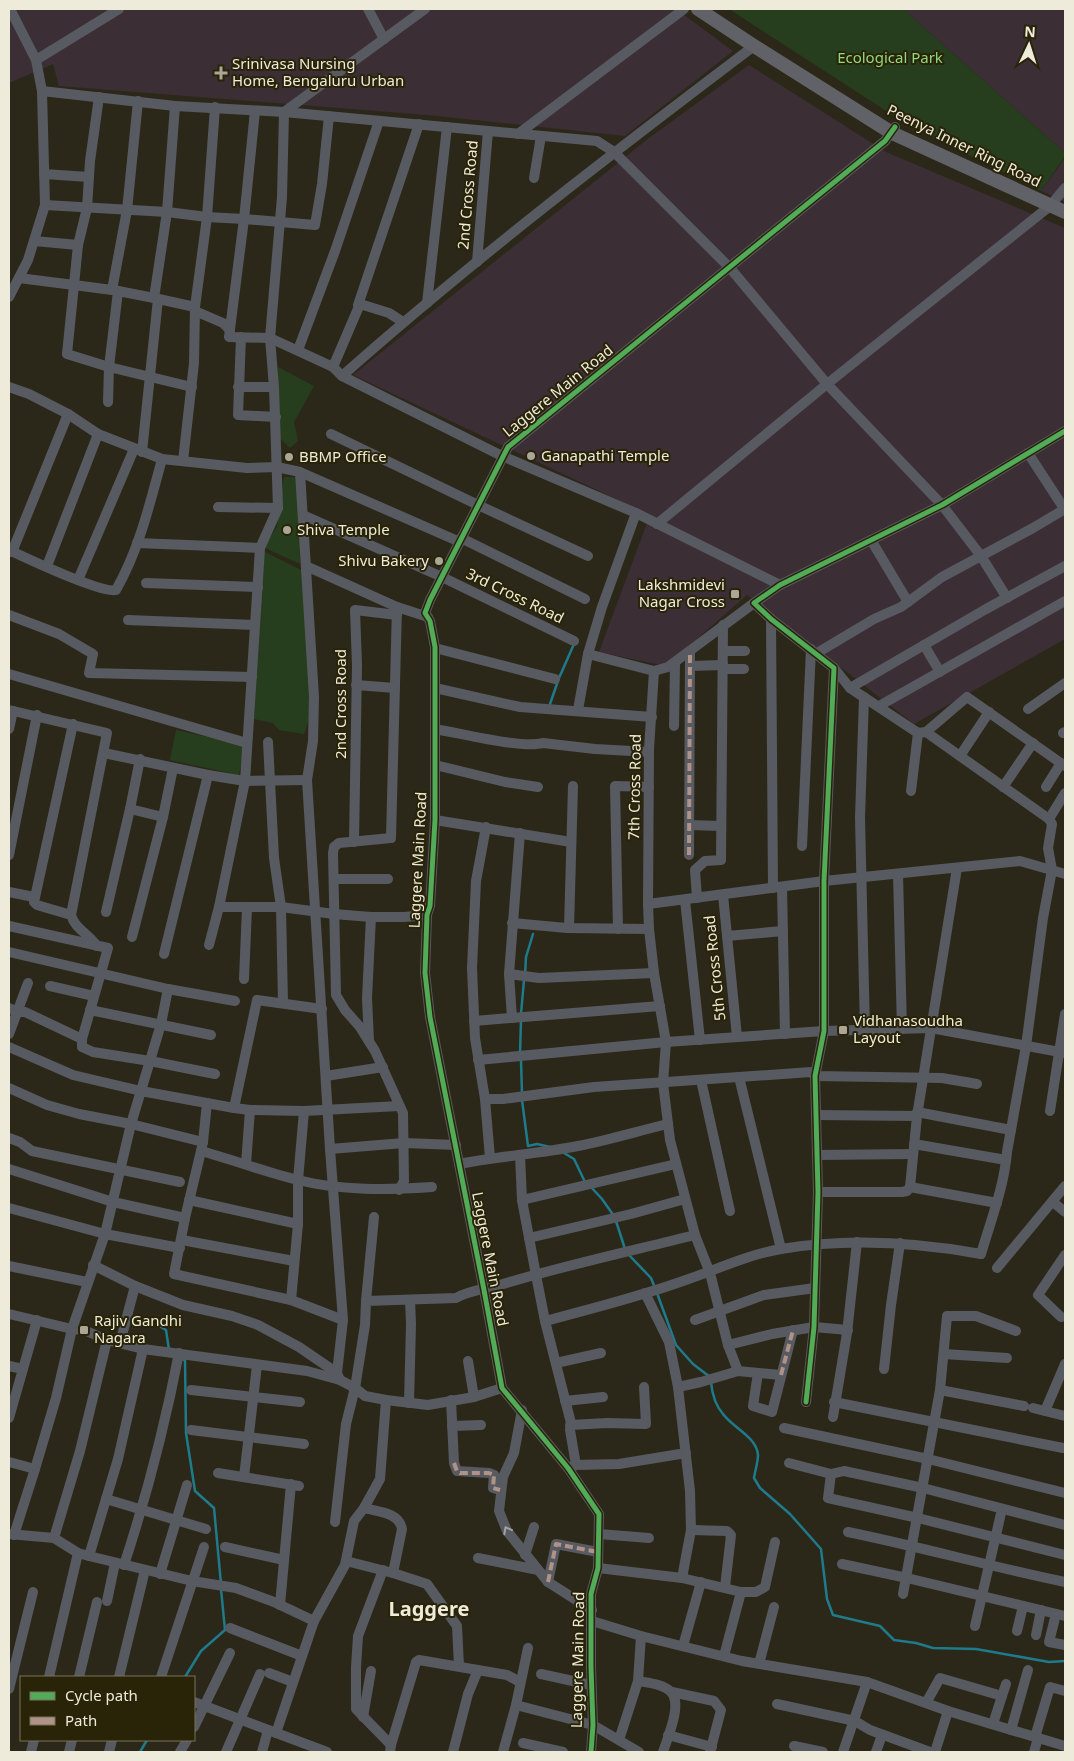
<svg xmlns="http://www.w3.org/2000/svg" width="1074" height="1761" viewBox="0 0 1074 1761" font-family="'Noto Sans',sans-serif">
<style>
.industrial{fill:#3c2e35}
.green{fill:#273e1e}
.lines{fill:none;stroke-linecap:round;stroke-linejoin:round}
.stream{stroke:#1f7a8b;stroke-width:2.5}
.minor{stroke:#585a61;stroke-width:10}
.major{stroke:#616268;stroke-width:14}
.quiet{stroke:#af9288;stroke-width:4;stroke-dasharray:8 4;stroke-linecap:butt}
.cycleway-casing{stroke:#292307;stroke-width:8}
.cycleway{stroke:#51ab58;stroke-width:5}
.oneway{stroke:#a3a29e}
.poi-dot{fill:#aaa796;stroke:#292307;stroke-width:2}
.labels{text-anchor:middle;stroke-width:4;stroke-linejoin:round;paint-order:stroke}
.park-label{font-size:15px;fill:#90d97d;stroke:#292307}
.poi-label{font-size:15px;fill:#eeebda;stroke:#292307;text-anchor:start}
.street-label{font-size:15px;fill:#eeebda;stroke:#292307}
.district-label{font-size:20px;font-weight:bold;fill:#eeebda;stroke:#292307}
</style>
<rect width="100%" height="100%" fill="#2b2819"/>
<g class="industrial">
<path d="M9,9h667l57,42 -108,85 -198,-21 -368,-29 -6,-22 -44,19z"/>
<path d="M903,9h162v144z"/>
<path d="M749,65l137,87 179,76v411l-151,85 -167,-129 -81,71 -67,-14 51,-137 -297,-140 296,-237z"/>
<path d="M1065,158v44l-24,-11z"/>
</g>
<g class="green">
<path d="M729,9h174l162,144v3l-24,35 -136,-68z"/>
<path d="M278,367l36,19 -20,36 4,19 -8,7 -11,-11z"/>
<path d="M284,477h15l1,87 -37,-17 14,-20z"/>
<path d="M263,551l40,20 9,141 -8,22 -25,-4 -6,-7 -19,-4z"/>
<path d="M176,730l69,15 -6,30 -69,-15z"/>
</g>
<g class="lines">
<g class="stream">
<path d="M550,704l9,-26 15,-34"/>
<path d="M525,975l1,-18 7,-23"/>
<path d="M521,1014l3,-34"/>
<path d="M520,1054l1,-34"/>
<path d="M521,1060l1,34"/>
<path d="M522,1100l6,46 9,-2 13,3"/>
<path d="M564,1153l10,6 11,23"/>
<path d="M591,1187l11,12 12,17"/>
<path d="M616,1221l9,28"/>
<path d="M628,1254l23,24 4,10"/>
<path d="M657,1293l19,52 17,19 17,13"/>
<path d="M159,1326l7,4 3,20"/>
<path d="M182,1359l3,1 1,73 9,58 19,17 7,76"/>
<path d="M711,1382c1,11 5,24 12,32 9,13 34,23 35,41 0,7 -3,16 -4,23l6,10 30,26 31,35 6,50 6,16 47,11 14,14 22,3 17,5 43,1 73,13 16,-1"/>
<path d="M185,1677l16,-26 24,-21 -4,-41"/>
<path d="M140,1752l7,-12"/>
</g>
<g class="minor">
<path d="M368,9l16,30"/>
<path d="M425,9l-141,103 -2,85 -12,141 4,49 4,121 -18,40 -15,233 -26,126h62l53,7 37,3h33l23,-2"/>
<path d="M36,60l83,-51"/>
<path d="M42,91l133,15 109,6 313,29 17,11 116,116 97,116 115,121 39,51 26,42"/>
<path d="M138,101l-11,109 -15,80 -38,-5 -7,69 42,13 83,20"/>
<path d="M175,106l-8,106 -13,86 41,9"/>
<path d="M255,111l-11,108 -15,118 41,1 63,29 9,9 160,80 134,57 144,72"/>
<path d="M518,134l166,-125"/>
<path d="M44,174l45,3"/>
<path d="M534,178l7,-42"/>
<path d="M45,205l122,7 40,5 37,2 71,6 7,-41 7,-68"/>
<path d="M34,241l44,4"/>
<path d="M477,262l11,-131"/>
<path d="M19,278l55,7 4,-40 9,-37 3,-47 9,-64"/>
<path d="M113,290l41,8"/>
<path d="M9,297l19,-37 17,-55 -3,-114 -6,-31 -26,-51"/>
<path d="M427,303l20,-176"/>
<path d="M358,305l61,-181"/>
<path d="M195,311l28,12 7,7"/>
<path d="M241,337l-3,78 38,2"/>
<path d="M298,350l37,-99 44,-130"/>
<path d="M333,367l27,-63 29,9 14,9"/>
<path d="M342,376c132,-117 272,-224 412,-330"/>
<path d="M9,387l20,7 39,20 30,20 64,25 85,9 30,-1 23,5 160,70"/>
<path d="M238,387h36"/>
<path d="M108,402l1,-35 9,-76"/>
<path d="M331,434l147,71 110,51"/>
<path d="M142,452l16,-153"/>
<path d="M1028,453l37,57"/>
<path d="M183,461l11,-98 1,-56 12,-90 8,-110"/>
<path d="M300,472l14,225 -1,44 -6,39 23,369 13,171 -6,53 3,7"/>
<path d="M218,507l60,1"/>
<path d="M303,515l139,62 132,64"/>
<path d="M657,524l170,-140 223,-178 15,-18"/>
<path d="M461,538l124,61"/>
<path d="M871,540l37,62"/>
<path d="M137,543l123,5"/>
<path d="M9,550c17,8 94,44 107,40 23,-40 34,-87 46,-131"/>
<path d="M12,552l56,-138"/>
<path d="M47,566l51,-132"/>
<path d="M306,566l91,41 31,10"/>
<path d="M78,580l56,-131"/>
<path d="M146,583l112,4"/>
<path d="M397,607l-6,231 -52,5 -5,4 -1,6 3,142 9,15 15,17 15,24 28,62 1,68 -5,9"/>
<path d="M9,615l50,19 34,20 -4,19 163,4"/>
<path d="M771,619l2,269"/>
<path d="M128,620l127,5"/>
<path d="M924,645l16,27"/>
<path d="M435,648l120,31"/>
<path d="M723,651h22"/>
<path d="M817,653l57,-34 27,-12 41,-30 91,-49 32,-19"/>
<path d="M588,654l66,17 14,-4 86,-64"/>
<path d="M690,666l33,-1"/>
<path d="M723,669h21"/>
<path d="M654,671l-5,78 -1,155 1,25 5,44 12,69 -3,41 7,57 25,95 15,38 18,72 44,-11 42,-7 34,3"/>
<path d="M9,674l238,69"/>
<path d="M356,685l39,3"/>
<path d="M435,688l85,19 132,10"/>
<path d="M850,688l136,-79 79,-43"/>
<path d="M864,697l-4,121 5,213"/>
<path d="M879,706l186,-105"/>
<path d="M1028,709l37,-26"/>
<path d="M9,710l98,23 -36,182"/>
<path d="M578,710l10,-56 14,-47 34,-94"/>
<path d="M73,724l-39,178 3,3 34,10c4,14 18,19 26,31"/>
<path d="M674,726l1,-63"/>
<path d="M9,729l4,-18"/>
<path d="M435,729c25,4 87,20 108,14l52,6 54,3"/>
<path d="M926,732l41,-35 98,69"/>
<path d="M1063,733l2,-1"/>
<path d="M268,742l6,116 7,49 2,96"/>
<path d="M104,753l104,22 37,6 62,-1"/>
<path d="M960,756l29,-44"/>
<path d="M435,765l70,17 33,5"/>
<path d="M1003,787l30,-44"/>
<path d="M1046,787l15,-24"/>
<path d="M911,791l7,-58"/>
<path d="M130,809l33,8"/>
<path d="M1049,819l16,-26"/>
<path d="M435,820l136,22"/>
<path d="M689,825l32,1"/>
<path d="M486,827l-10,54 -4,87 3,70 10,61 5,59"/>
<path d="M354,842l3,-177 -2,-55 42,5"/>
<path d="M802,846l9,-197"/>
<path d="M9,855l28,-140"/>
<path d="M689,855l1,-202"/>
<path d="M898,874l4,155"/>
<path d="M334,879h54"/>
<path d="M782,887l3,147"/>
<path d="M9,892l25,5"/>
<path d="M723,895l14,142"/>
<path d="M697,898l-2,-28 10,-9 16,-1 2,-235"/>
<path d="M685,900l15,140"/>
<path d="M648,904l176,-23 196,-20 45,13"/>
<path d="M106,912l24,-103 10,-50"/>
<path d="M512,923l55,5 82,1"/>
<path d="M9,926l99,22 -26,91v8l11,5 57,9 65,13"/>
<path d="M569,928l4,-142"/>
<path d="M618,929l-3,-143 34,1"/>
<path d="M727,936l56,-5"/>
<path d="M132,937l31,-120 10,-49"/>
<path d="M209,945l10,-38"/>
<path d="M9,952l159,37 67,12"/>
<path d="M164,954l44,-179"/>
<path d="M509,974l30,4 115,-5"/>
<path d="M244,979l3,-71"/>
<path d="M50,986l44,10"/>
<path d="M9,1008l8,4h8l57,27"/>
<path d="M90,1010l121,25"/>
<path d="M512,1018l-3,-44 11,-141"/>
<path d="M474,1021l186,-15"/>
<path d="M9,1034l19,-51"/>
<path d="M369,1041l-2,-43 4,-81"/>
<path d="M9,1047l64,28 68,16 93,17 16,2 54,1 95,-5"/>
<path d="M478,1060l188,-18 158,-11 107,-3 134,25"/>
<path d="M326,1076l57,-9"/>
<path d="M739,1077l42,172"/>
<path d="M701,1080l29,131"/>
<path d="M9,1088l38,17 32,9 52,10 72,18 -2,9c33,9 64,21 97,29 43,11 90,10 134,7"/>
<path d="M485,1099h18l91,-12 217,-15 4,4 127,2 35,6"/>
<path d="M234,1108l23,-108 65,9"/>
<path d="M1050,1111l15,-97"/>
<path d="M917,1112l94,18"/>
<path d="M816,1115l101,1"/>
<path d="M9,1138l11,4 12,9 148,31"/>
<path d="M203,1142l4,-39"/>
<path d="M914,1144l92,16"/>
<path d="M330,1149l74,-6 52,2"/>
<path d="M201,1151l-16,67 -11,56 117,26 52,20"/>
<path d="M520,1155l2,45 14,75 9,46 26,102 -1,7 6,35"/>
<path d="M817,1155l96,-1"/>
<path d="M246,1164l4,-54"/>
<path d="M459,1164c40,-8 79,-10 119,-18 30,-6 60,-15 90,-22"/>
<path d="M9,1169l104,33 72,16"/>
<path d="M910,1187l87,16"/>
<path d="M818,1192h84l5,-1 3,-4 7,-71 40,-248"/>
<path d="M189,1200l109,24"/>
<path d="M522,1200l154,-36"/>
<path d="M1053,1202l12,10"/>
<path d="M9,1208l96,26 75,14"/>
<path d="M529,1238l102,-24 54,-15"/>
<path d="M182,1240l112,21"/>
<path d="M93,1265l42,21 -15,57"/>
<path d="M9,1266l78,16"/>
<path d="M997,1268l68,-82"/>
<path d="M135,1286l48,19 49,11 26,9 41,22 38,26"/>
<path d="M291,1300l7,-76v-44l6,-69"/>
<path d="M366,1301l8,-84"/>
<path d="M9,1314l63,15 12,1 23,10 36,9 164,22 33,9 15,8 10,8 21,4 42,5 46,-8 28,-9"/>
<path d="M1061,1317l-23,-22 27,-40"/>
<path d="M695,1320l69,-25 51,-7"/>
<path d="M545,1321c46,-12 93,-24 138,-40 33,-11 63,-26 98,-32 66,-11 134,-7 200,5 10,-34 23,-67 26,-102l19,-106 17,-128 9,-48 -4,-22 4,-24 -3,-5 -123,-87 -8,1 -68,-45 -16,-20"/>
<path d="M728,1345l10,26"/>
<path d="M944,1354l63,4"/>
<path d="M468,1361l6,36"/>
<path d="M556,1363l45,-10"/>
<path d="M9,1366l14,3"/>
<path d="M884,1369l7,-64 9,-62"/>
<path d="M758,1373l-5,33 19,6 21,-82"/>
<path d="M678,1387l23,-5 37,-11 43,4"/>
<path d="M191,1390l109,12"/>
<path d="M940,1390l84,16"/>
<path d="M451,1400l3,63 3,8 32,2 5,2 -1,13 7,2"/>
<path d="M565,1401l38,-4"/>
<path d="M806,1402l8,-75 4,-135 -3,-116 9,-45v-150l10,-213 -63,-49 -17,-16 26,-18 162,-80 123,-74"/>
<path d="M834,1402l229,46"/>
<path d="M409,1403l2,-79 -1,-24"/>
<path d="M1033,1408l32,8"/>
<path d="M522,1410l-8,43 -11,24 -4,34 8,20 41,51 44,28"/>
<path d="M1045,1411l20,-47"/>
<path d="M833,1417l14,-84 10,-91"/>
<path d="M9,1418l28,-98"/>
<path d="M570,1425l37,-2 39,1 -2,-37"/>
<path d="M452,1426l29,-1"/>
<path d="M784,1428l144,31 137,34"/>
<path d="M191,1430l113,14"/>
<path d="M9,1462l26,7"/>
<path d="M789,1463l42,11"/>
<path d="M571,1467l5,-2 43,-1 67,-11"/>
<path d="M218,1473l81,13"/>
<path d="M244,1477l13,-112"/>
<path d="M106,1499l100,30"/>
<path d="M364,1508c14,4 35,4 38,21l-9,44"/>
<path d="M335,1522l11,-98 9,-36 10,-63 1,-24 90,-3c14,-8 32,-9 47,-14 63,-19 128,-33 192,-49"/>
<path d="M1065,1525l-142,-37 -79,-17 -13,3 -3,24 90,20 147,37"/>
<path d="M691,1530l36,1 4,4 -6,52"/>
<path d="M848,1532c73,15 144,35 217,50"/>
<path d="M9,1534l45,4 24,15 11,3 103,25 44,7 38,14 40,19 -38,112"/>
<path d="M599,1534l50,4"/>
<path d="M14,1535l21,-66 21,-71 16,-69 33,-95 26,-110 30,-100 7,-35"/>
<path d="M54,1538l26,-87 27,-111"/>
<path d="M225,1547l59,13"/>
<path d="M525,1555l9,-28"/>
<path d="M89,1556l29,-97 25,-110"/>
<path d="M478,1558l60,12"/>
<path d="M346,1561l47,12 34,11 30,42 2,40"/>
<path d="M842,1564l65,14 158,38"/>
<path d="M124,1565c23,-70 41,-140 55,-212"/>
<path d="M598,1568l84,10 9,-48 -1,-39 -12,-104 -9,-45 -24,-49"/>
<path d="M383,1570l-25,66 -2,31v42l35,36"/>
<path d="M160,1574l27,-89"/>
<path d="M682,1578l59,14 -17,64"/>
<path d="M548,1582l8,-38 42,8"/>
<path d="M741,1592h15l9,-5 10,-45"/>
<path d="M903,1594l37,-204 7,-74h29l40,15"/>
<path d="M107,1601l8,-38"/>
<path d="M280,1605l11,-121"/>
<path d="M1056,1614l-7,28 16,3"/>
<path d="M314,1621l31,-56 9,-44 10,-13 16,-29 6,-79"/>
<path d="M592,1621l49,15 101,25 125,21 81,29 117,35"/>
<path d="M975,1626l27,-117"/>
<path d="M230,1628l72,28"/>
<path d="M1017,1631l6,-25"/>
<path d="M1036,1635l5,-25"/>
<path d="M683,1646l18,-64"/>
<path d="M759,1664l15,-57"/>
<path d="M269,1673l24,9"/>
<path d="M541,1674l50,11"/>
<path d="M49,1677l29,-124"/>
<path d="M79,1677l18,-75"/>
<path d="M119,1677l26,-107"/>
<path d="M161,1677l43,-130"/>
<path d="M638,1681c11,2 25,3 33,11 12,11 -4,47 -8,60"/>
<path d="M9,1689l24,-97"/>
<path d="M672,1692l42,9 7,9 -11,42"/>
<path d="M1002,1696l4,-12"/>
<path d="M194,1702l133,50"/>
<path d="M926,1703l14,-25 62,18 -9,28"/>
<path d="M777,1704l78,17 15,9 60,22"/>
<path d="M516,1705l77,20 46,27"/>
<path d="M363,1717l8,-46"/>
<path d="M194,1727l36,-74"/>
<path d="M1011,1730l17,-60"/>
<path d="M668,1735l44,12"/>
<path d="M1035,1737l15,-50 15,4"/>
<path d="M619,1740l19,-59 3,-45"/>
<path d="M523,1743l40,9"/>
<path d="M794,1746l29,6"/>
<path d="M31,1752l3,-12"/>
<path d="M69,1752l3,-12"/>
<path d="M109,1752l3,-12"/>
<path d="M180,1752l7,-12"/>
<path d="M226,1752l34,-78"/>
<path d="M262,1752l6,-22"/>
<path d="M390,1752l1,-7 25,-83 3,-2 88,15 13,7"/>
<path d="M453,1752l15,-58 10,-24"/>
<path d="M503,1752l13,-47 12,-57"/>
<path d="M591,1752l2,-27 -2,-58v-73l7,-26 1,-54 -31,-46 -66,-80 -18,-98 -54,-273 -5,-44 2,-58 3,-9 5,-86v-173l-5,-26 -5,-8 5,-13 78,-153 377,-306 10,-14"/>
<path d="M843,1752l24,-70"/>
<path d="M876,1752l6,-17"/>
<path d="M935,1752l13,-41"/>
<path d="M1034,1752l4,-14"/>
</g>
<path class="major" d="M698,9l56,37 138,87 173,79"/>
<g class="quiet">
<path d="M689,855l1,-202"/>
<path d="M781,1375l12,-45"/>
<path d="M454,1463l3,8 3,2h29l5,2 -1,13 7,2"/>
<path d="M548,1582l8,-38 42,8"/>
</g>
<g class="cycleway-casing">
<g id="cycleway">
<path d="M806,1402l8,-75 4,-135 -3,-116 9,-45v-150l10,-213 -63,-49 -17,-16 26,-18 162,-80 123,-74"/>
<path d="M591,1752l2,-27 -2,-58v-73l7,-26 1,-54 -31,-46 -66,-80 -18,-98 -54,-273 -5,-44 2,-58 3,-9 5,-86v-173l-5,-26 -5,-8 5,-13 78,-153 377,-306 10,-14"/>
</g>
</g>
<use href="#cycleway" class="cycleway"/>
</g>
<defs><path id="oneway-chevron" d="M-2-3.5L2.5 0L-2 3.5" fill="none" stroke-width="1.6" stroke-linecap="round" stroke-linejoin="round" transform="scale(1.25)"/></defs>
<use class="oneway" href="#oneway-chevron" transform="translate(507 1530) rotate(-118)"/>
<g class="poi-dot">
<path d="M218.5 65.5h5v5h5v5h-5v5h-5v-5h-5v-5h5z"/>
<circle cx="531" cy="456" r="5"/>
<circle cx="289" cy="457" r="5"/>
<circle cx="287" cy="530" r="5"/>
<circle cx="439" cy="561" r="5"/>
<rect x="730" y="589" width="10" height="10" rx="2.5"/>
<rect x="838" y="1025" width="10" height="10" rx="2.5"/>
<rect x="79" y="1325" width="10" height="10" rx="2.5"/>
</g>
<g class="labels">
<g class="park-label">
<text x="890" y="63">Ecological Park</text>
</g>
<g class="poi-label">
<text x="232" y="69">Srinivasa Nursing<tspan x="232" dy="17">Home, Bengaluru Urban</tspan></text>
<text x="541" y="461">Ganapathi Temple</text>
<text x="299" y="462">BBMP Office</text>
<text x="297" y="535">Shiva Temple</text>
<text x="429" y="566" text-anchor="end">Shivu Bakery</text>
<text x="725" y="590" text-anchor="end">Lakshmidevi<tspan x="725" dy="17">Nagar Cross</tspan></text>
<text x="853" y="1026">Vidhanasoudha<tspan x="853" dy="17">Layout</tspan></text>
<text x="94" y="1326">Rajiv Gandhi<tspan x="94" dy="17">Nagara</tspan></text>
</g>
<g class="street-label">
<text transform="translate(964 146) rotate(26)" y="5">Peenya Inner Ring Road</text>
<text transform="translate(468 195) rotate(-85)" y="5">2nd Cross Road</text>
<text transform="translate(558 391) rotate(-39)" y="5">Laggere Main Road</text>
<text transform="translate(515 596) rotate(26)" y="5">3rd Cross Road</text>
<text transform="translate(341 704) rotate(-90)" y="5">2nd Cross Road</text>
<text transform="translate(635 787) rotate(-89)" y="5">7th Cross Road</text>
<text transform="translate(418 860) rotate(-87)" y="5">Laggere Main Road</text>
<text transform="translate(715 968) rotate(-96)" y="5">5th Cross Road</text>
<text transform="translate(490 1259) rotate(79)" y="5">Laggere Main Road</text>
<text transform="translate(578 1660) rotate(-89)" y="5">Laggere Main Road</text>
</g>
<g class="district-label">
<text x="429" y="1616">Laggere</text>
</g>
</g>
<rect width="1074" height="1761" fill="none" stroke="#eeebda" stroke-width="20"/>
<rect x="20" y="1676" width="175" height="65" fill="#292307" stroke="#78735b"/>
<rect x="30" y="1692" width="25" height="8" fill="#51ab58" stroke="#78735b"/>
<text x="65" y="1701" font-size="15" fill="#eeebda">Cycle path</text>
<rect x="30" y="1717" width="25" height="8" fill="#af9288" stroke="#78735b"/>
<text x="65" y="1726" font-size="15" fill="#eeebda">Path</text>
<g transform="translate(1029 45) rotate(4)" stroke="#292307" stroke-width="4" paint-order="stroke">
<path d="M0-4L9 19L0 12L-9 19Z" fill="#eeebda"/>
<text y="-8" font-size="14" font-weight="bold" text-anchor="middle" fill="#eeebda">N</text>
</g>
</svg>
